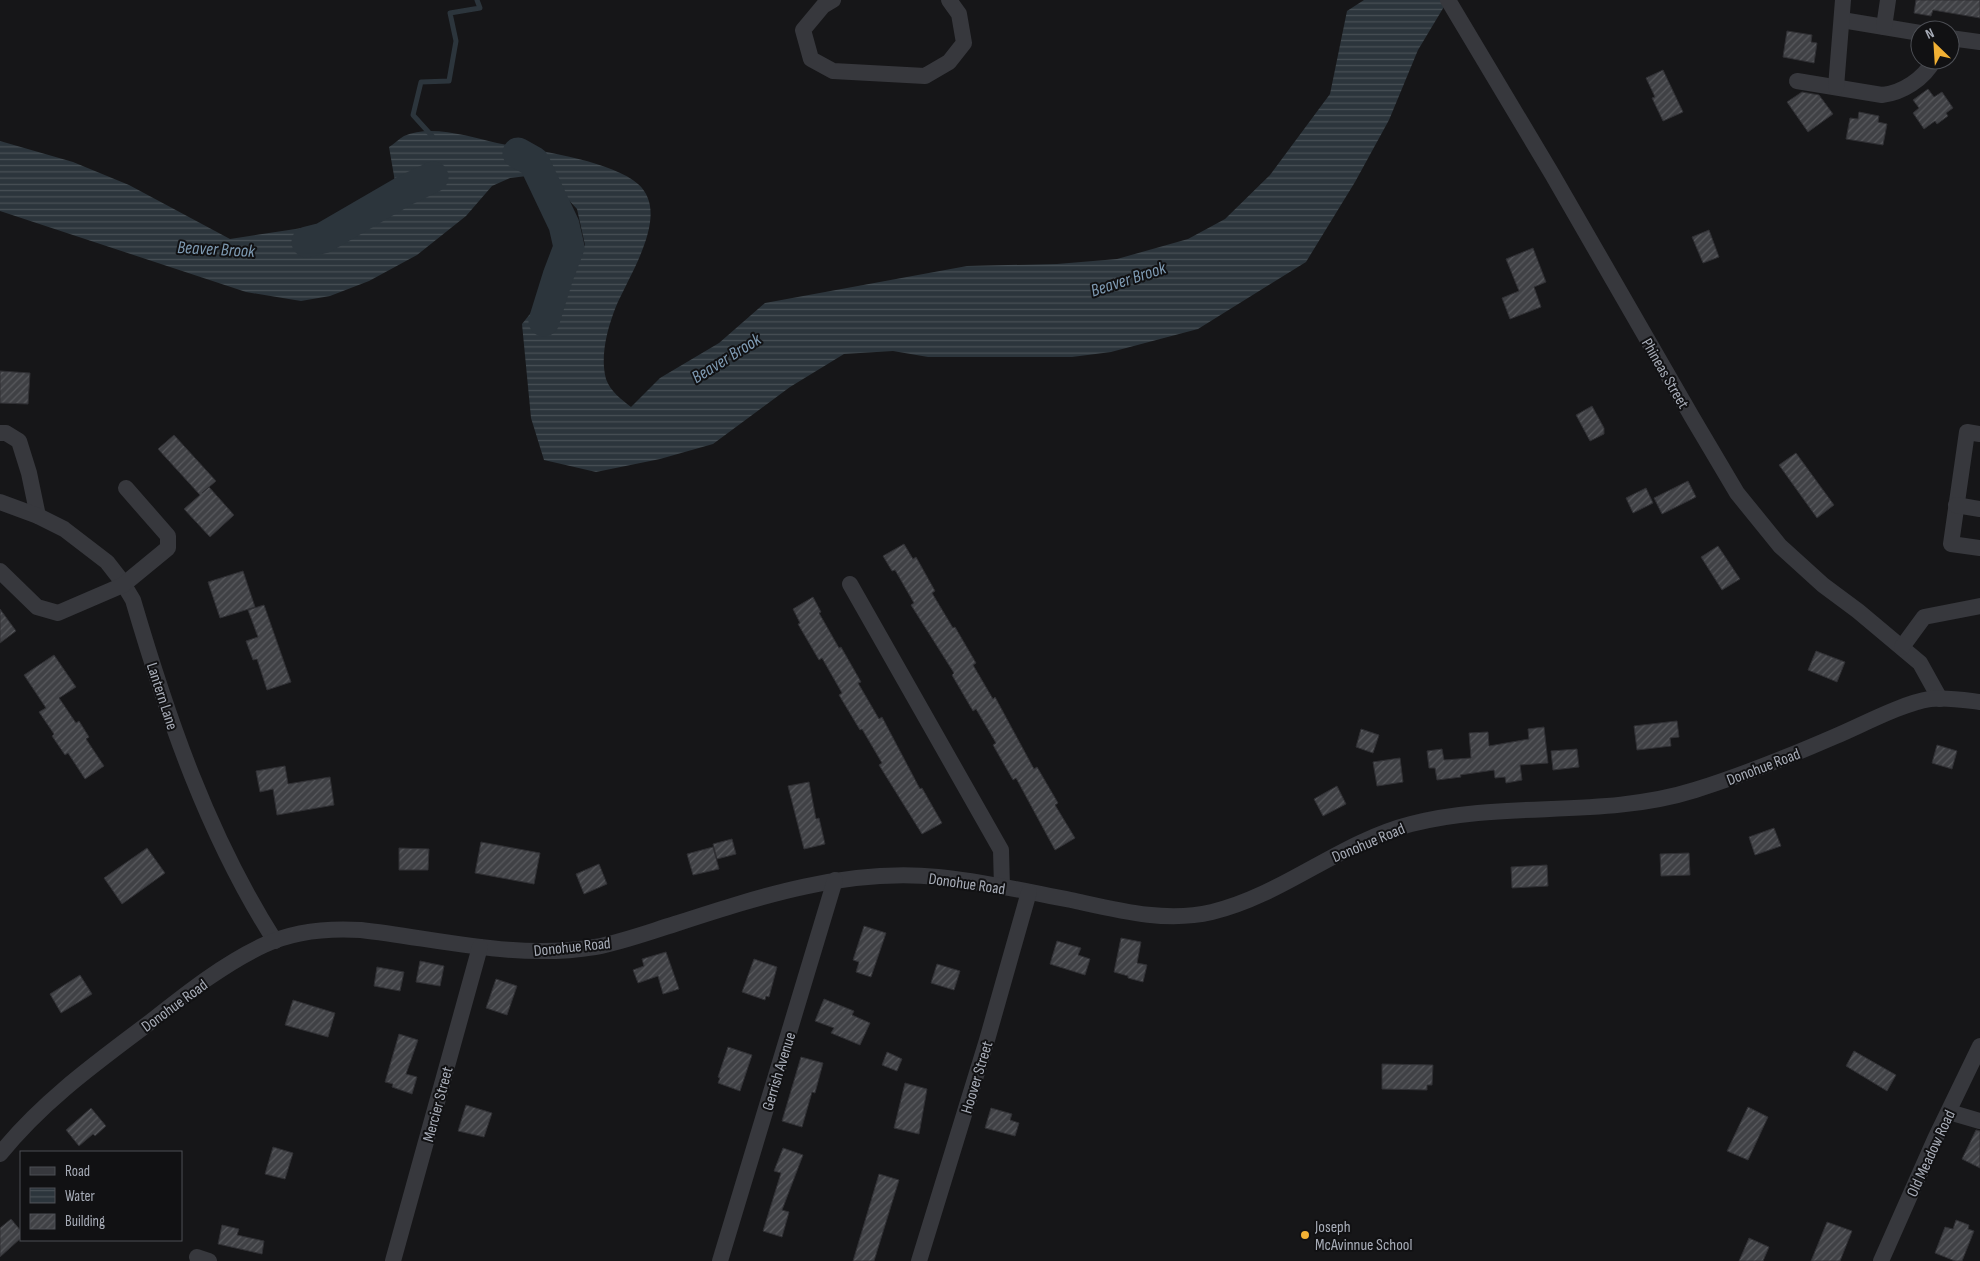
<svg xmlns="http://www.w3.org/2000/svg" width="1980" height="1261" viewBox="0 0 1980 1261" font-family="'Sofia Sans Condensed',sans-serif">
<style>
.water{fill:url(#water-rules)}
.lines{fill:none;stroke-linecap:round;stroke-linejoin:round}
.stream{stroke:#2c353c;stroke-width:5}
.river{stroke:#2c353c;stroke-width:31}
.building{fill:url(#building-hatch);stroke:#303034}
.minor{stroke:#37383d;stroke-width:16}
.poi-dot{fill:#f2b134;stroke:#111113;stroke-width:2}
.labels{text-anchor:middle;stroke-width:4;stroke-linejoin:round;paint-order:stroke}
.street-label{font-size:16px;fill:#a8adb8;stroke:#111113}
.poi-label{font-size:16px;fill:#a8adb8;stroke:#111113;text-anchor:start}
.water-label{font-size:18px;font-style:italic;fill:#7f9bb3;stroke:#111113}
</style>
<defs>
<pattern id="water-rules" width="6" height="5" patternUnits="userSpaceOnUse" patternTransform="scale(1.25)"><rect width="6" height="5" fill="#2c353c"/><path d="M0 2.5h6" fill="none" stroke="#485056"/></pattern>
<pattern id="building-hatch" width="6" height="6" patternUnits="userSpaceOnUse" patternTransform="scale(1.25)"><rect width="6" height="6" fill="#404145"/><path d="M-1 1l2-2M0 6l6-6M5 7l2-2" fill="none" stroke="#595a5e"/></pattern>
</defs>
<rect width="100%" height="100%" fill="#161618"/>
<path class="water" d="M1364,0h84l-30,50 -29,70 -34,62 -49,80 -108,67 -87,23 -39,5h-144l-35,-6 -49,3 -54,33 -77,57 -53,15 -64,13 -52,-12 -13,-42 -9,-94 63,-79 -8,-36 -14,-15 -19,-12 -17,-6 -17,2 -18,8 -26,30 -49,39 -48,26 -39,15 -29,5 -55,-9 -246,-81v-70l73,21 56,23 101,54 92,-14 40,1 23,-12 12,-21 -8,-46c5,-3 10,-8 15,-11 27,-12 66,1 93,7 37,7 114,17 141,41 34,30 -10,92 -23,125 -8,21 -15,48 -9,70 4,12 16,21 25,28l29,-29 59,-35 46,-40 202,-37 90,-2 60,-5 71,-20 37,-20 45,-44 60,-81 17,-83z"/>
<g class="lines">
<path class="stream" d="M432,136l-19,-21 8,-33 28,-1 7,-40 -6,-28 30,-5 -3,-8"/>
<g class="river">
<path d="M518,153l16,9 30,63 5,22 -11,29 -14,45"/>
<path d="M307,242l16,-4 81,-47 29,-14"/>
</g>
</g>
<g class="building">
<path d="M1916,0h64v18l-47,-8 -2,6 -17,-3z"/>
<path d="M1787,31l25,4 -1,7 6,1 -3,20 -31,-6z"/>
<path d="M1663,70l20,42 -20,9 -11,-23 3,-1 -9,-19z"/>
<path d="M1928,89l6,8 8,-5 11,16 -7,5 2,3 -11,8 -2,-3 -11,8 -11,-16 6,-5 -6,-8z"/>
<path d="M1802,92l17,3 14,19 -25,18 -21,-30z"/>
<path d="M1859,112l20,4 -1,6 9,2 -4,21 -37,-6 4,-21 8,1z"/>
<path d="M1709,230l10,27 -16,6 -11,-26z"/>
<path d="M1533,248l13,34 -12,5 7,20 -31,12 -8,-21 17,-7 -13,-32z"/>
<path d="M0,371l30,2 -2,31 -28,-1z"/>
<path d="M1592,406l12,22v6l-14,7 -14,-26z"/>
<path d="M174,435l42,46 -14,12 7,-6 25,28 -24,22 -26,-28 16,-14 -42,-46z"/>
<path d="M1796,453l38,52 -17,13 -38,-53z"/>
<path d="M1688,481l8,16 -34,17 -8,-16z"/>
<path d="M1646,488l7,15 -20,10 -7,-15z"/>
<path d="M904,544l9,15 3,-2 19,34 -3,2 21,35 2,-1 21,36 -3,2 20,34 2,-2 39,72 3,-2 21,36 -3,2 20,33 -20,12 -39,-72 -3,2 -20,-35 3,-2 -20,-34 -3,2 -21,-36 2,-2 -43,-68 3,-2 -19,-33 -3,1 -9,-15z"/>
<path d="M1718,546l22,33 -18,11 -21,-33z"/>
<path d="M243,571l12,36 -35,11 -12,-36z"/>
<path d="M813,597l8,15 -2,1 20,35 2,-1 20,35 -3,1 21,36 3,-2 38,72 2,-1 20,35 -20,11 -43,-69 3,-2 -20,-34 -2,1 -21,-35 3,-2 -20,-35 -3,2 -21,-36 2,-1 -7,-14z"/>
<path d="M264,605l27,77 -24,8 -10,-31 -4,1 -7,-19 12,-4 -10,-27z"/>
<path d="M0,609l16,22 -16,12z"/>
<path d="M1816,651l29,11 -8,20 -29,-12z"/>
<path d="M54,655l22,32 -17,11 17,25 3,-2 10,16 -3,2 18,27 -19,13 -17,-26 -3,2 -13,-19 2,-2 -15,-22 7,-4 -22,-33z"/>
<path d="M1677,721l2,16 -9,1 1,8 -34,4 -3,-24z"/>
<path d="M1544,727l4,36 -28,2 2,15 -16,3 -1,-6 -10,1 -1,-8 -34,5 1,2 -24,3 -2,-12h-6l-2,-17 15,-2 2,11 27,-2 -2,-25 19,-1 1,14 40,-7 -1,-10z"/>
<path d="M1361,729l18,6 -6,18 -17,-6z"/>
<path d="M1937,745l20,6 -5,18 -20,-6z"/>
<path d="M1577,749l2,18 -26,3 -2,-19z"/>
<path d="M1400,758l3,24 -26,4 -4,-24z"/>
<path d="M285,766l3,18 42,-7 4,28 -57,10 -4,-26 -13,3 -4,-21z"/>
<path d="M809,782l7,37 3,-1 6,26 -21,5 -16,-63z"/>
<path d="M1337,786l9,18 -23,12 -9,-17z"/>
<path d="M1774,828l7,18 -26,9 -6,-18z"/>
<path d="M732,839l4,15 -19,5 -4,-15z"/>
<path d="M481,842l59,11 -6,31 -59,-11z"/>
<path d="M713,847l6,22 -26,6 -6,-21z"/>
<path d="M147,848l18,25 -43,31 -18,-26z"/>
<path d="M399,848l30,1 -1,21h-29z"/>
<path d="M1689,853l1,22 -29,1 -1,-22z"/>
<path d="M599,864l8,20 -23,10 -8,-20z"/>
<path d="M1547,865l1,21 -36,2 -1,-21z"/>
<path d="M864,926l22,7 -15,44 -15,-5 3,-10 -6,-2z"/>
<path d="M1121,938l20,4 -4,21 10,2 -4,17 -15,-4v-2l-14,-4z"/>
<path d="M1057,941l24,7 -3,7 12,4 -5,16 -35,-11z"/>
<path d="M666,952l13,37 -16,5 -5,-18 -20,7 -5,-13 11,-4 -2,-7z"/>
<path d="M754,959l23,8 -8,30 -3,-1 -1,4 -23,-8z"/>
<path d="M420,961l24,5 -4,20 -24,-4z"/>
<path d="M937,964l23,7 -6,19 -23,-7z"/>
<path d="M377,967l27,5 -4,19 -26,-5z"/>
<path d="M80,975l12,19 -31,19 -11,-19z"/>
<path d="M496,979l21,7 -10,29 -21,-7z"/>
<path d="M824,999l30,12 -2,4 18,8 -10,22 -29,-12 3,-5 -19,-7z"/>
<path d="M293,1000l42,13 -7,24 -43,-12z"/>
<path d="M399,1034l19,6 -12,34 11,3 -5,17 -20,-7 1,-3 -8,-2z"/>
<path d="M728,1047l24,8 -12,36 -22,-8 2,-5 -2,-1z"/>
<path d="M1854,1051l42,24 -9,16 -41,-25z"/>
<path d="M887,1052l15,7 -5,12 -15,-6z"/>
<path d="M801,1057l22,6 -8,30 -3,-1 -10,35 -20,-6z"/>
<path d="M1382,1064l51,1 -1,20h-5v5l-45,-1z"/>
<path d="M905,1083l22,6 -8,45 -25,-6z"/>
<path d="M466,1105l26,8 -8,24 -26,-6z"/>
<path d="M1748,1107l20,10 -20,43 -21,-9z"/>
<path d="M91,1108l15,18 -11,10 -2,-2 -14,12 -13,-16z"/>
<path d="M991,1108l21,6 -2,6 9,3 -4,13 -30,-8z"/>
<path d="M1976,1130l4,1v37l-18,-9z"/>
<path d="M273,1147l20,6 -8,26 -20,-5z"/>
<path d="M783,1148l20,7 -21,55 7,2 -7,25 -19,-6 18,-58 -7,-2z"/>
<path d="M879,1174l20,6 -25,81h-21z"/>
<path d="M11,1219l10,12v7l-21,19v-29z"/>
<path d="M1956,1220l13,5 -1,4 6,2 -12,30h-7l-20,-8 10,-26 8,2z"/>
<path d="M1827,1222l25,9 -12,30h-29z"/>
<path d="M222,1225l17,4 -2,6 27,6 -2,13 -44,-10z"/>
<path d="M1749,1238l20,9 -6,14h-24z"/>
</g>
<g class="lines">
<g class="minor">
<path d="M833,0l-10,6 -20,24 8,29 22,12 92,5 24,-14 15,-19 -5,-29 -10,-14"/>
<path d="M1448,0l104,174 140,243 45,76 43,53 43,39 35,26 62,52 20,36"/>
<path d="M1842,20l78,13"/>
<path d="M1884,27l4,-27"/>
<path d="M1950,38l30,4"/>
<path d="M1797,81l85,14c20,-2 42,-16 52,-35"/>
<path d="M1836,87l7,-87"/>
<path d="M0,433h6l13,8 10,32 9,43"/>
<path d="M1980,434l-13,-2 -16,112 29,4"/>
<path d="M0,502l38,14 26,13 43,33 14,18 12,20c35,119 75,236 142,341"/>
<path d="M1956,505l24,4"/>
<path d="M0,571l37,36 21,6 65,-28 45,-37v-12l-42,-48"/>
<path d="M850,584l151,266 1,38"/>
<path d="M1902,647l22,-30 56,-11"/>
<path d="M1949,1112l31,9"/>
<path d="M0,1154c41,-51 93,-89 145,-128 37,-29 76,-61 119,-81 30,-14 65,-17 97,-15 78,9 155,30 234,17 27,-5 54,-15 80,-23 86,-28 172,-56 263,-47 43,4 91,15 133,23 46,10 94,23 141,12 71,-17 128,-70 199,-88 93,-24 192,-5 284,-34 48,-15 95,-34 141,-54 26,-11 67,-33 94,-37 16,-2 34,1 50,3"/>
<path d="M197,1257l12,4"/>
<path d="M393,1261l87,-314"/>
<path d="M720,1261l115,-381"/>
<path d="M919,1261l68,-221 42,-148"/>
<path d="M1881,1261l54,-122 45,-93"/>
</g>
</g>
<circle class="poi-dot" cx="1305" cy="1235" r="5"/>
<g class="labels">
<g class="street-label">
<text transform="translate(1666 373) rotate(60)" y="6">Phineas Street</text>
<text transform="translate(163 696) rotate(72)" y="6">Lantern Lane</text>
<text transform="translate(1763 766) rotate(-21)" y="6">Donohue Road</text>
<text transform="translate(1368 842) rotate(-23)" y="6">Donohue Road</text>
<text transform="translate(967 883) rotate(8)" y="6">Donohue Road</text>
<text transform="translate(572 946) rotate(-6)" y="6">Donohue Road</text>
<text transform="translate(174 1005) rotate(-36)" y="6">Donohue Road</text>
<text transform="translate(778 1071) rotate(-73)" y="6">Gerrish Avenue</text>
<text transform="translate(976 1077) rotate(-73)" y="6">Hoover Street</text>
<text transform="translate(437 1104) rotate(-75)" y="6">Mercier Street</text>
<text transform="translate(1930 1153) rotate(-65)" y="6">Old Meadow Road</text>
</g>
<g class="poi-label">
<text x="1315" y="1232">Joseph<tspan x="1315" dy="18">McAvinnue School</tspan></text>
</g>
<g class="water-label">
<text transform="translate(216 249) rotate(3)" y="6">Beaver Brook</text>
<text transform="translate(1128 279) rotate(-18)" y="6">Beaver Brook</text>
<text transform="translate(726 358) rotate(-32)" y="6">Beaver Brook</text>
</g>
</g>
<rect x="20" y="1151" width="162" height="90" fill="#111113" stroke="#4d4f55"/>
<rect x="30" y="1167" width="25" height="8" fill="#37383d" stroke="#4d4f55"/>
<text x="65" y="1176" font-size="15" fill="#a8adb8">Road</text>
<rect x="30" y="1188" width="25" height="15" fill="url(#water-rules)" stroke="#4d4f55"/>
<text x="65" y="1201" font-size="15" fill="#a8adb8">Water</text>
<rect x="30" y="1214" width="25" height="15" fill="url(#building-hatch)" stroke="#4d4f55"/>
<text x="65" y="1226" font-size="15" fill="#a8adb8">Building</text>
<g transform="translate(1935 45) rotate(335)"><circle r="24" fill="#111113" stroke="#4d4f55"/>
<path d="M0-4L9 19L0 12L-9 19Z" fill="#f2b134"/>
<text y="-8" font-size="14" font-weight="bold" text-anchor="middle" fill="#a8adb8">N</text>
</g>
</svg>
